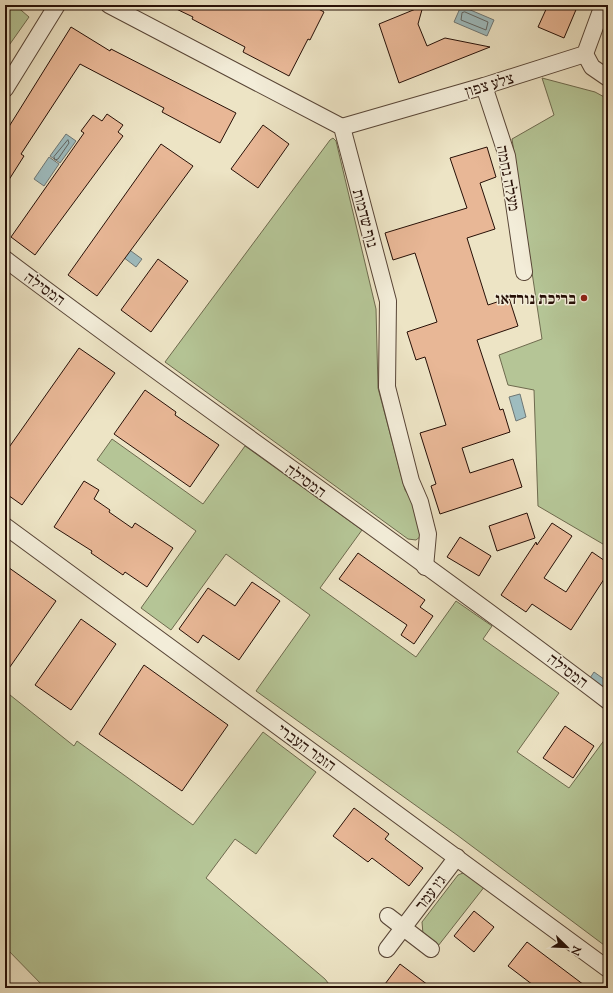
<svg xmlns="http://www.w3.org/2000/svg" width="613" height="993" viewBox="0 0 613 993" font-family="'Sorts Mill Goudy','Frank Ruhl Libre',serif">
<style>
.green{fill:#b5c596;stroke:#6e6a4e}
.water{fill:#9ebcbf;stroke:#6e7775}
.lines{fill:none;stroke-linecap:round;stroke-linejoin:round}
.shore{stroke:#626663;stroke-width:1}
.building{fill:#e8b796;stroke:#271007}
.street-casing{stroke:#584536;stroke-width:18}
.street{stroke:#f3edd9;stroke-width:16}
.poi-dot{fill:#8f2418;stroke:#f3edd9;stroke-width:1.5}
.labels{text-anchor:middle;stroke-width:3;stroke-linejoin:round;paint-order:stroke}
.street-label{font-size:16px;fill:#271007;stroke:#f3edd9}
.poi-label{font-size:16px;font-weight:bold;fill:#271007;stroke:#f3edd9;text-anchor:end}
</style>
<rect width="100%" height="100%" fill="#ede4c5"/>
<filter id="stains"><feTurbulence type="fractalNoise" baseFrequency=".005" numOctaves="4"/><feColorMatrix values="0 0 0 0 .2 0 0 0 0 .09 0 0 0 0 .02 0 0 0 .5 -.17"/></filter>
<radialGradient id="worn" r=".72"><stop offset=".6" stop-color="#630" stop-opacity="0"/><stop offset="1" stop-color="#630" stop-opacity=".3"/></radialGradient>
<g class="green">
<path d="M5,5h10l14,12 -24,34z"/>
<path d="M542,78l53,14 13,7v448l-70,-41 -4,-116 -26,-5 -9,-30 43,-16 -30,-200 42,-24z"/>
<path d="M333,138l3,3 40,168 2,79 27,102 11,16 5,30 -5,4 -8,-1 -243,-177 165,-222z"/>
<path d="M112,439l91,65 42,-58 117,84 -42,58 96,69 40,-56 36,25 -9,13 76,54 -42,59 52,36 39,-53v213l-151,-113 -201,-144 54,-76 -84,-61 -55,76 -30,-22 55,-77 -99,-71z"/>
<path d="M5,691l69,55 3,-5 116,84 70,-93 53,40 -60,82 -21,-15 -29,39 119,101 7,9h-287l-40,-41z"/>
<path d="M463,873h5l17,13 -47,60 -15,-12 -1,-12 36,-47z"/>
</g>
<g class="water">
<path d="M461,6l33,14 -7,16 -33,-14z"/>
<path d="M66,134l10,7 -16,22 -10,-7z"/>
<path d="M49,157l10,7 -15,22 -10,-7z"/>
<path d="M120,243l22,16 -6,8 -22,-17z"/>
<path d="M520,394l6,23 -10,4 -7,-24z"/>
<path d="M594,672l14,10v10l-18,-14z"/>
</g>
<g class="lines">
<g class="shore">
<path d="M465,12l23,10 -2,8 -25,-10 1,-7z"/>
<path d="M68,140l1,3 -11,16 -3,1 -1,-3z"/>
</g>
</g>
<g class="building">
<path d="M168,5h143l13,7 -14,28 -2,-1 -19,37 -46,-24 2,-5 -53,-28 1,-2z"/>
<path d="M548,5h30l-14,33 -26,-11z"/>
<path d="M423,6l-5,18 9,22 18,-8 45,9 -91,36 -20,-59z"/>
<path d="M71,27l39,24 1,-2 125,64 -16,30 -58,-31 2,-4 -84,-44 -59,90 3,2 -19,30v-53z"/>
<path d="M107,114l16,11 -5,7 5,4 -88,119 -24,-18 73,-104 -3,-2 12,-16 9,6z"/>
<path d="M263,125l26,19 -31,44 -27,-19z"/>
<path d="M161,144l32,22 -96,130 -29,-21z"/>
<path d="M487,147l9,30 -16,6 15,46 -28,9 21,67 21,-7 9,28 -41,14 23,70 3,-1 7,23 -48,16 8,25 43,-14 9,28 -82,27 -9,-28 5,-2 -16,-51 26,-8 -21,-68 -9,3 -9,-28 30,-10 -22,-69 -22,7 -8,-27 82,-25 -17,-50z"/>
<path d="M158,259l30,22 -37,51 -30,-22z"/>
<path d="M79,348l36,25 -93,132 -17,-12v-40z"/>
<path d="M145,390l31,22 -1,3 44,30 -29,42 -76,-53z"/>
<path d="M84,481l15,9 -5,9 16,11 -1,2 23,16 3,-5 38,25 -26,39 -22,-15 -2,3 -32,-22 1,-2 -38,-24z"/>
<path d="M527,513l8,25 -38,13 -8,-25z"/>
<path d="M552,523l20,13 -28,42 22,14 26,-40 16,11v10l-37,57 -39,-26 -6,8 -25,-17 35,-53 1,3z"/>
<path d="M460,537l31,19 -12,20 -32,-19z"/>
<path d="M358,553l67,47 -5,7 13,9 -19,28 -13,-9 6,-10 -68,-46z"/>
<path d="M5,565l51,36 -51,73z"/>
<path d="M252,582l28,19 -41,59 -36,-25 -5,8 -19,-14 29,-41 27,18z"/>
<path d="M81,619l35,25 -45,66 -36,-25z"/>
<path d="M144,665l84,60 -46,66 -83,-57z"/>
<path d="M565,726l29,20 -21,32 -30,-20z"/>
<path d="M354,808l35,26 -4,5 38,29 -14,18 -37,-28 -4,4 -35,-26z"/>
<path d="M474,911l20,16 -20,25 -20,-16z"/>
<path d="M527,942l61,46h-51l-29,-22z"/>
<path d="M400,964l32,24h-50z"/>
</g>
<g class="lines">
<g class="street-casing">
<g id="street">
<path d="M109,5l233,122 46,174 -1,86 24,94 9,21 8,32 -3,33"/>
<path d="M585,54l7,13 16,11"/>
<path d="M484,86l23,70 17,116"/>
<path d="M5,89l52,-84"/>
<path d="M342,127l142,-41 101,-32 18,-49"/>
<path d="M5,259c199,150 405,291 603,442"/>
<path d="M5,526l603,443"/>
<path d="M388,916l43,33"/>
<path d="M387,949l70,-92"/>
</g>
</g>
<use href="#street" class="street"/>
</g>
<circle class="poi-dot" cx="584" cy="298" r="4"/>
<g class="labels">
<g class="street-label">
<text transform="translate(489 84) rotate(-17)" y="6">צלע צפון</text>
<text transform="translate(509 178) rotate(79)" y="6">מעלה נחמה</text>
<text transform="translate(366 218) rotate(75)" y="6">נוף שדמות</text>
<text transform="translate(45 288) rotate(36)" y="6">המסילה</text>
<text transform="translate(306 480) rotate(36)" y="6">המסילה</text>
<text transform="translate(568 670) rotate(37)" y="6">המסילה</text>
<text transform="translate(307 747) rotate(36)" y="6">הזמר העברי</text>
<text transform="translate(430 892) rotate(-53)" y="6">ג׳ו עמר</text>
</g>
<g class="poi-label">
<text x="576" y="304">בריכת נורדאו</text>
</g>
</g>
<rect width="613" height="993" fill="none" stroke="#ede4c5" stroke-width="20"/>
<rect x="6" y="6" width="601" height="981" fill="none" stroke="#271007" stroke-width="2"/>
<rect x="10" y="10" width="593" height="973" fill="none" stroke="#271007"/>
<g transform="translate(567 947) rotate(113)" stroke="#f3edd9" stroke-width="3" paint-order="stroke">
<path d="M0-3L7 15L0 10L-7 15Z" fill="#271007"/>
<text y="-6" font-size="11" font-weight="bold" text-anchor="middle" fill="#271007">N</text>
</g>
<rect width="100%" height="100%" filter="url(#stains)"/>
<rect width="100%" height="100%" fill="url(#worn)"/>
</svg>
